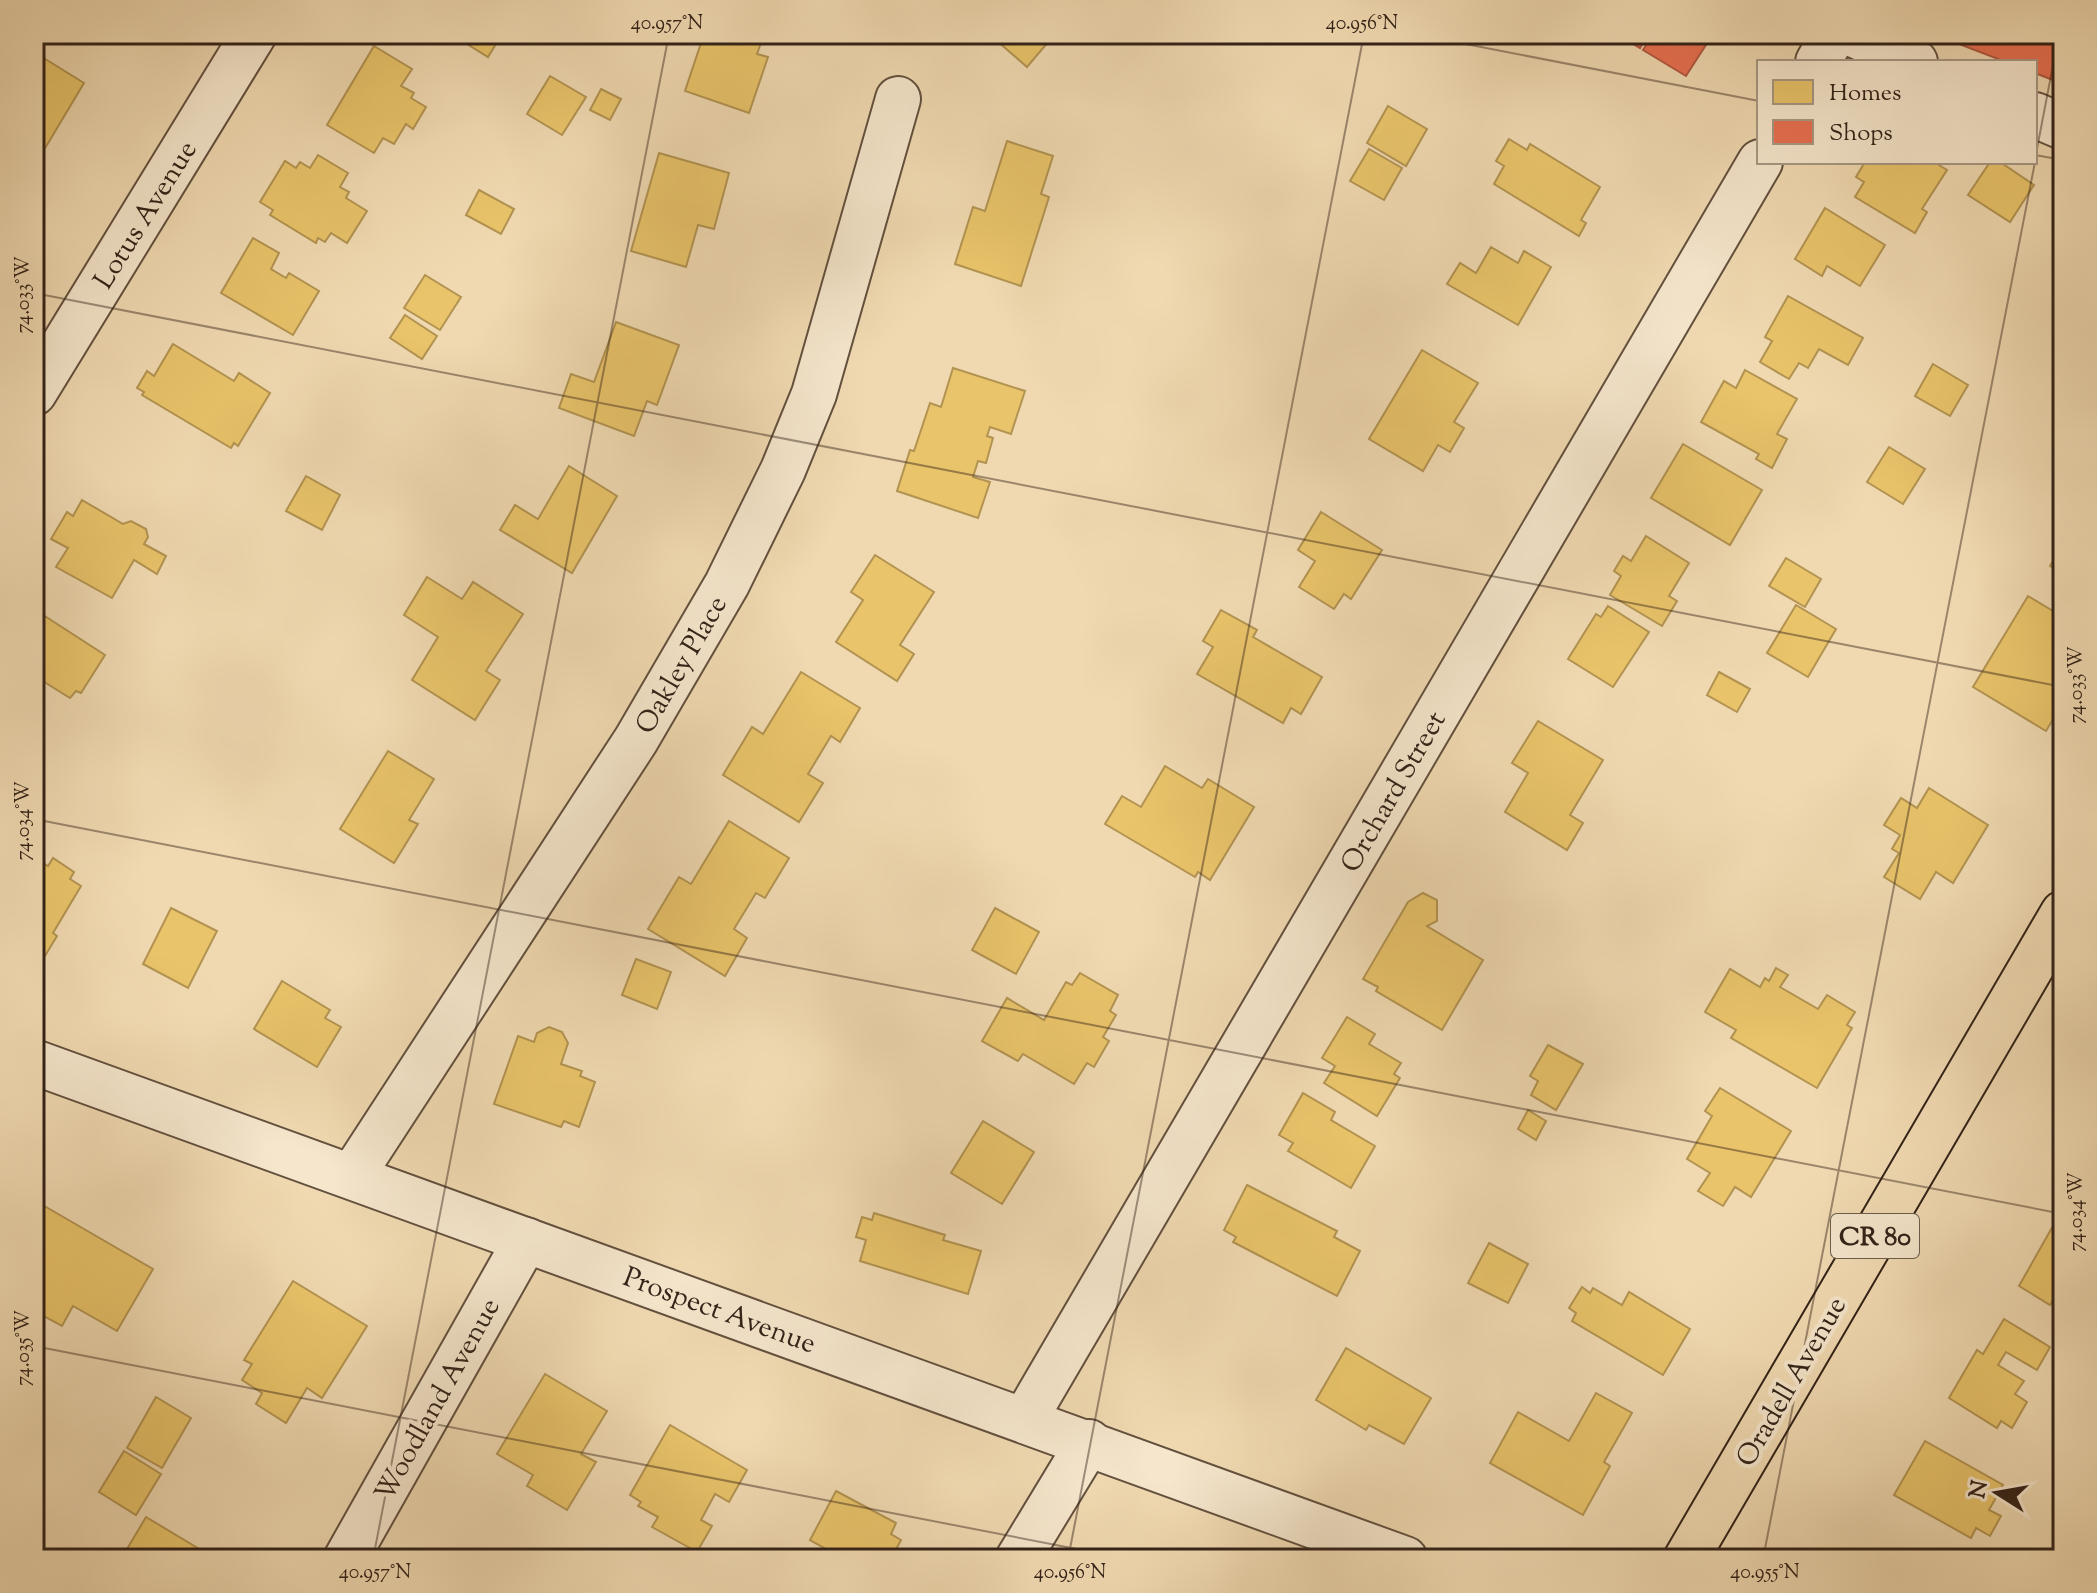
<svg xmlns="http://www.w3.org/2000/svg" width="2097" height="1593" viewBox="0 0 2097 1593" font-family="'Sorts Mill Goudy',serif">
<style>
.homes{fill:#e9c46a;stroke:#b29351;stroke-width:2}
.shops{fill:#e76f51;stroke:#b15840;stroke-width:2}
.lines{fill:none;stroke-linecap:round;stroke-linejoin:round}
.minor-casing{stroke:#62503e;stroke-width:48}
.major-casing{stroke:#322218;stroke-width:48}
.minor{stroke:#f5e6cc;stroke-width:44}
.major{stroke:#f0d9b1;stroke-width:44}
.ticks{fill:none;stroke:#322218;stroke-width:2;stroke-opacity:0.45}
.labels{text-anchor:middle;stroke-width:8;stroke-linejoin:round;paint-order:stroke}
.shield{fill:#f5e6cc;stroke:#6c5d4e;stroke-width:2}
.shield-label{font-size:26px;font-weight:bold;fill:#322218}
.street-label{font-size:28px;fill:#322218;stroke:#f5e6cc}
.neatline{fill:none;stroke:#322218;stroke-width:3}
.ticks-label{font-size:20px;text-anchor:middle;fill:#322218}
</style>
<rect width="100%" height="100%" fill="#f0d9b1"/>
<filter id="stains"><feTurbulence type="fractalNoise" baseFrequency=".0025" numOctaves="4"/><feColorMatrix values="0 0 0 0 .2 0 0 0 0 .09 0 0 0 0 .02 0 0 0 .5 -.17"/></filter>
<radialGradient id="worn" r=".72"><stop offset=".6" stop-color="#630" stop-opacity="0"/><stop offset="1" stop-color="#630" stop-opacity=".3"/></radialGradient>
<g class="homes">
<path d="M451,34h51l-14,23z"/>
<path d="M704,34h60l-7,20 11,3 -19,56 -64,-22z"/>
<path d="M989,34h66l-28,33z"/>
<path d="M374,46l38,23 -11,17 13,7 -3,5 15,9 -13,22 -7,-5 -12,20 -11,-6 -9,15 -47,-28z"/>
<path d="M34,52l50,31 -40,67 -10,-6z"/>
<path d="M550,76l36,21 -24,38 -35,-21z"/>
<path d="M601,89l20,10 -11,21 -20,-10z"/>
<path d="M1388,106l39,23 -21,37 -39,-23z"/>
<path d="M1509,139l18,11 3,-6 70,43 -19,33 5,3 -7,13 -85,-52 10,-18 -8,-5z"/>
<path d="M1007,141l46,15 -12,38 8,3 -28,89 -66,-22 18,-57 12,4z"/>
<path d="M1369,149l33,19 -18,32 -34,-19z"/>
<path d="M659,153l70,20 -15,56 -16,-4 -12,42 -55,-16z"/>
<path d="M318,155l30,18 -8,14 9,5 -3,6 21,13 -20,32 -16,-10 -6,9 -7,-4 -2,5 -46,-28 3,-5 -13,-8 25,-41 11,7 4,-6 10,6z"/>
<path d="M1865,162h69l13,8 -25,39 5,3 -12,21 -60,-36 9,-15 -8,-5z"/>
<path d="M1990,162h10l34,23 -24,37 -42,-27z"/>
<path d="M479,190l35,19 -13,25 -35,-19z"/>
<path d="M1825,208l60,37 -25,41 -33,-20 -5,10 -27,-17z"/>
<path d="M253,238l26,15 -8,16 15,9 3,-5 30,18 -26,44 -72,-42z"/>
<path d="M1491,247l27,16 6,-12 27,16 -33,58 -71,-41 13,-21 16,10z"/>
<path d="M425,275l36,22 -21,33 -36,-22z"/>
<path d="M1788,296l75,42 -15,27 -29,-16 -11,19 -9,-5 -10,16 -29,-17 12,-21 -7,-4z"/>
<path d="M405,315l32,21 -15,23 -32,-21z"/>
<path d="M616,322l63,23 -22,60 -10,-4 -13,35 -75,-28 12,-34 23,8z"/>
<path d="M173,344l61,37 5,-8 31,20 -32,53 -4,-3 -3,5 -89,-53 2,-3 -7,-4 10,-17 7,5z"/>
<path d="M1422,350l56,33 -24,39 10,6 -14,24 -12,-7 -15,26 -54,-32z"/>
<path d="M1933,364l35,21 -18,31 -35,-20z"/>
<path d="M953,368l72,23 -14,43 -21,-7 -3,9 6,2 -7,25 -8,-2 -5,16 17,5 -12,36 -81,-27 13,-41 4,1 16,-48 11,4z"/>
<path d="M1745,370l52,29 -20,35 10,5 -15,29 -16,-9 3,-5 -58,-32 23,-41 12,7z"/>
<path d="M1683,444l79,46 -32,55 -79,-47z"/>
<path d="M1889,447l36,22 -22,35 -36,-22z"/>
<path d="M569,466l48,30 -45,77 -72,-43 15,-25 23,14z"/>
<path d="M306,476l34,19 -18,35 -36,-19z"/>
<path d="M82,500l41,24 8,-3 15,8 2,8 -4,7 22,12 -9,18 -23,-14 -22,38 -56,-31 12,-19 -17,-9 16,-27 6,4z"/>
<path d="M1321,512l61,38 -31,49 -7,-5 -10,15 -35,-22 16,-26 -17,-11z"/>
<path d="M1646,536l43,27 -20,33 8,5 -15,25 -52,-31 11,-19 -7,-5 9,-15 8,5z"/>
<path d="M2063,545v29l-13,-8z"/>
<path d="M875,555l59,37 -34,53 14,9 -17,27 -61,-39 27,-42 -12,-8z"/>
<path d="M1786,558l35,21 -16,28 -36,-21z"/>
<path d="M427,577l35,22 11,-17 50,32 -37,57 14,9 -25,40 -63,-40 26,-43 -34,-22z"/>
<path d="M2028,596l35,21v86l-17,28 -73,-44z"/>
<path d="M1796,605l40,24 -28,48 -41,-24z"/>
<path d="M1608,606l41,26 -36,55 -45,-28 28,-45 5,3z"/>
<path d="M34,609l71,46 -24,38 -5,-2 -6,7 -29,-18 -7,11z"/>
<path d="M1221,610l36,20 -4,7 69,40 -21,37 -10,-6 -8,15 -86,-49 16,-27 -10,-6z"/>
<path d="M801,672l59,36 -20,34 -9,-6 -23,38 15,9 -24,39 -76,-47 29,-48 11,7z"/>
<path d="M1719,672l31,17 -13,23 -30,-17z"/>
<path d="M1538,721l65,39 -33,55 13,8 -16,27 -62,-38 23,-39 -16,-10z"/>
<path d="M388,751l46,28 -25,41 9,4 -24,39 -54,-34z"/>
<path d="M1165,766l37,22 6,-9 46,28 -44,73 -12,-8 -3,5 -90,-53 17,-28 19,11z"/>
<path d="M1929,788l59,37 -35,58 -17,-11 -16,27 -36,-22 15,-24 -7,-4 8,-14 -16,-10 17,-27 16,10z"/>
<path d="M729,821l60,37 -24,40 -9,-5 -22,36 13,9 -22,38 -77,-47 31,-52 12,7z"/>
<path d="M34,857l14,9 5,-8 21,14 -4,7 11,7 -28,47 4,3 -12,20 -11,-6z"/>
<path d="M1423,893l14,7v21l-10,5 56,34 -41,70 -66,-39 2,-4 -15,-8 45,-77z"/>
<path d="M171,908l46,23 -29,57 -45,-24z"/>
<path d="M995,908l44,24 -23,42 -44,-24z"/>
<path d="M636,959l35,13 -14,37 -35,-14z"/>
<path d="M1776,968l12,7 -8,12 38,22 9,-14 28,17 -8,13 5,3 -35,60 -86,-50 5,-8 -31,-18 25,-43 30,18 5,-9 4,3z"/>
<path d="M1080,973l38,22 -8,16 6,4 -13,22 6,4 -15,26 -7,-4 -13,21 -51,-30 -5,7 -36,-20 25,-43 37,22 22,-38 6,3z"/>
<path d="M282,981l48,29 -5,8 16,9 -24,40 -63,-38z"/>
<path d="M1347,1017l28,17 -6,10 32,19 -7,11 6,4 -23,38 -53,-33 11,-17 -13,-8z"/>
<path d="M549,1027l13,5 6,11 -7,21 21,7 -2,5 15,6 -16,45 -15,-6 -3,6 -67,-23 24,-68 16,6 3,-9z"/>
<path d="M1548,1045l35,19 -27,46 -25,-15 7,-14 -8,-5z"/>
<path d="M1720,1088l71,43 -40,66 -16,-10 -12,19 -25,-15 12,-18 -23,-14 25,-43 -7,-5z"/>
<path d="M1303,1093l32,19 -4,8 44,26 -24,42 -63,-37 5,-8 -14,-8z"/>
<path d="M1528,1110l18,11 -10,19 -18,-11z"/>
<path d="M983,1121l51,31 -32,52 -51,-31z"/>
<path d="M1247,1185l90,46 -3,6 26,14 -23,45 -104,-54 3,-5 -12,-7z"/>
<path d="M34,1200l119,69 -36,62 -44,-25 -11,20 -28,-15v-7l9,-15 -9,-6z"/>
<path d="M2062,1210l1,73 -13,22 -31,-19z"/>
<path d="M874,1213l71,22 -2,5 38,11 -13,43 -108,-33 6,-21 -10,-3 6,-20 10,3z"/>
<path d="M1489,1243l39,21 -20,39 -40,-20z"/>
<path d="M293,1281l74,45 -45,72 -15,-10 -21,35 -30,-19 6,-11 -20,-13 10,-16 -8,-4z"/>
<path d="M1582,1287l8,6 3,-5 29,17 7,-13 61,37 -27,46 -91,-54 4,-8 -7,-5z"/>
<path d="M2004,1319l46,28 -13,23 -31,-18 -8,13 26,16 -9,13 12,8 -15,26 -11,-7 -4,7 -48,-30 28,-48 6,4z"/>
<path d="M1346,1348l85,50 -27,46 -35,-19 -3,5 -50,-30z"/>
<path d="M545,1374l62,37 -26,43 15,8 -29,48 -40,-24 6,-11 -36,-21z"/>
<path d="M1596,1393l36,20 -28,49 6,4 -27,49 -93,-52 28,-51 51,29z"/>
<path d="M156,1397l35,21 -29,50 -35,-20z"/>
<path d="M670,1425l77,45 -18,32 -14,-8 -14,26 11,6 -15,26 -45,-25 6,-10 -20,-11 3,-4 -11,-7z"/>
<path d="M1925,1441l78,44 -14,25 12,6 -11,20 -14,-8 -5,10 -77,-43z"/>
<path d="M124,1451l37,23 -25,41 -37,-23z"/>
<path d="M836,1491l60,32 -5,11 10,6 -10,19h-73l6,-11 -14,-8z"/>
<path d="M146,1517l55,33 -5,9h-75z"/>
</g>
<g class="shops">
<path d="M1617,34h31l-8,14z"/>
<path d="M1653,34h53l5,3 -25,39 -43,-26z"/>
<path d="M1949,34h114v50l-28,-11v-11h-29l-60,-23z"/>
</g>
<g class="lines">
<g class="minor-casing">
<g id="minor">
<path d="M1852,34l63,28"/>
<path d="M1818,62l16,-28"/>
<path d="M2035,115l28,12"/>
<path d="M34,393l220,-359"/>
<path d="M34,1062l1371,497"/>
<path d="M352,1176l284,-436 91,-156 56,-114 31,-76 84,-295"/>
<path d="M1025,1419l735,-1257"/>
<path d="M346,1559l180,-319"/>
<path d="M1018,1559l71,-117"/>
</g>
</g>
<g class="major-casing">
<path id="major" d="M1686,1559l377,-646"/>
</g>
<use href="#minor" class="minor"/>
<use href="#major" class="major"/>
</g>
<path class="ticks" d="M1414,34l345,67M2035,155l28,5M2035,159l24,-125M34,293l2029,394M34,819l2029,395M34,1346l1094,213M373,1559l296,-1525M1068,1559l296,-1525M1763,1559l272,-1397"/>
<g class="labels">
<rect class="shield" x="1831" y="1214" width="88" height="44" rx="6"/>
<g class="shield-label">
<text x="1875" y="1245">CR 80</text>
</g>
<g class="street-label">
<text transform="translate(144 214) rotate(-58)" y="10">Lotus Avenue</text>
<text transform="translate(680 664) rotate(-60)" y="10">Oakley Place</text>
<text transform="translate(1392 791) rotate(-60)" y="10">Orchard Street</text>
<text transform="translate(720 1309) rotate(20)" y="10">Prospect Avenue</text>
<text transform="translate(1790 1381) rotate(-60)" y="10">Oradell Avenue</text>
<text transform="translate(436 1399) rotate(-61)" y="10">Woodland Avenue</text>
</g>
</g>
<rect width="2097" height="1593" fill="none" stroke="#f0d9b1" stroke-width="88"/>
<rect x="1757" y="60" width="280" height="104" fill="#f5e6cc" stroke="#a79884" stroke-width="2"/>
<rect x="1773" y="80" width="40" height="24" fill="#e9c46a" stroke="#a79884" stroke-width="2"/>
<text x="1829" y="100" font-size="24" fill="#322218">Homes</text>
<rect x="1773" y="120" width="40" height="24" fill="#e76f51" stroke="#a79884" stroke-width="2"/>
<text x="1829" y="140" font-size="24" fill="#322218">Shops</text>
<g transform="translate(1997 1493) rotate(281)" stroke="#f5e6cc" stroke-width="6" paint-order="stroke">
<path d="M0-6L14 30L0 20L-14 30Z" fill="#322218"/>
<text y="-12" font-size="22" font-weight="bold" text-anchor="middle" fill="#322218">N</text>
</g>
<rect x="44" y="44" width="2009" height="1505" class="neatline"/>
<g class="ticks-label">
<text x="667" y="29">40.957°N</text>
<text x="1362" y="29">40.956°N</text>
<text transform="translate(22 295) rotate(-90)" y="7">74.033°W</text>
<text transform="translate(2075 685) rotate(-90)" y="7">74.033°W</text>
<text transform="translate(22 821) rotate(-90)" y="7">74.034°W</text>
<text transform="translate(2075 1212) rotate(-90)" y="7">74.034°W</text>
<text transform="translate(22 1348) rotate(-90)" y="7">74.035°W</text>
<text x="375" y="1578">40.957°N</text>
<text x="1070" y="1578">40.956°N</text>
<text x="1765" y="1578">40.955°N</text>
</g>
<rect width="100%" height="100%" filter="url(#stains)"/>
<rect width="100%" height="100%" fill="url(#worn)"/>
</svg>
